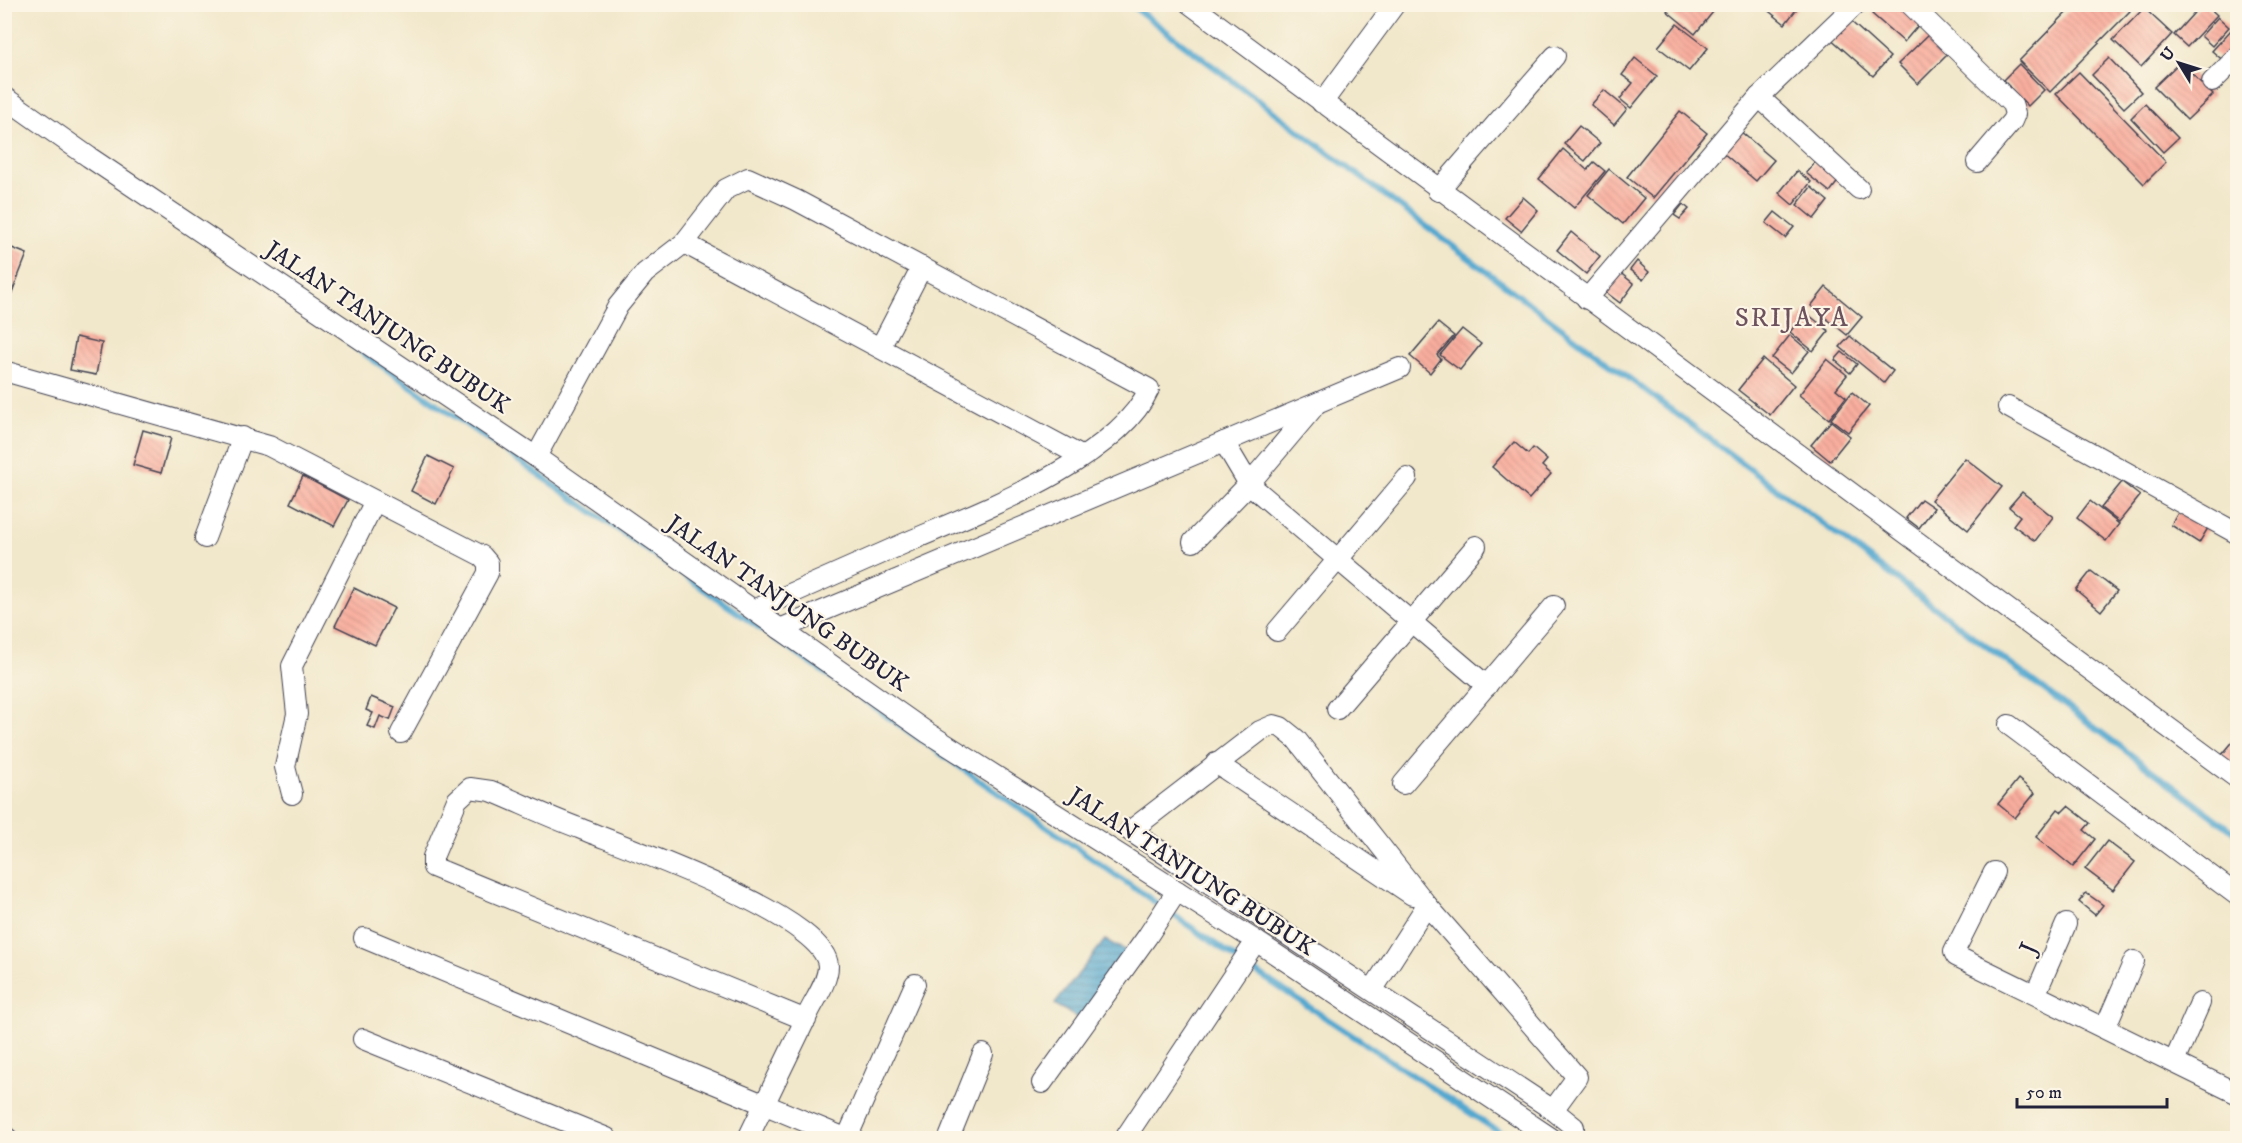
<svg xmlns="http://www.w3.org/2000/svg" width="2242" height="1143" viewBox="0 0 2242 1143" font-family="'IM FELL DW Pica',serif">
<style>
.water{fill:url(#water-rules);stroke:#3a6485;stroke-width:1.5}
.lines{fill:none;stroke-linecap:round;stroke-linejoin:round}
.stream{stroke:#53a7cf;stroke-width:6}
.building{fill:url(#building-back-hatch)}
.minor-casing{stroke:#414050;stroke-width:22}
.minor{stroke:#fff;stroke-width:20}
.labels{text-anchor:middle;stroke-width:4.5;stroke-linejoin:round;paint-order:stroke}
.street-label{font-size:24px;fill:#22223b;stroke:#fcf5e5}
.quarter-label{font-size:27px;letter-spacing:1.5px;fill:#6d535e;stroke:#fcf5e5}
</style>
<defs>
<pattern id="water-rules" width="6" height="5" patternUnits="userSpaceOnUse" patternTransform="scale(1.5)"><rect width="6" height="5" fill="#53a7cf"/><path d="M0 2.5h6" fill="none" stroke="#4488a9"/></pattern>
<pattern id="building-back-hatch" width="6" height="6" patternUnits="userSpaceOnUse" patternTransform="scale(1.5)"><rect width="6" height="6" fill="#f9ae9e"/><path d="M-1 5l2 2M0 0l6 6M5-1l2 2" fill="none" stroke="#d59589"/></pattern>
</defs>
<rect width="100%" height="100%" fill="#fcf5e5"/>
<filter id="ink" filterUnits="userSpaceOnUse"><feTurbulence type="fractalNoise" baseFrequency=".0167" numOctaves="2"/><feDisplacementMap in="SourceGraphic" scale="12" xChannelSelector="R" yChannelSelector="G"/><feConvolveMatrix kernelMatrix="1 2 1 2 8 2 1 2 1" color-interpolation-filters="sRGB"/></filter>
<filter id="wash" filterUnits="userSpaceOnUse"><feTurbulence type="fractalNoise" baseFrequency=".008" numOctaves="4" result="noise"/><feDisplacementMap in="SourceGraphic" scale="24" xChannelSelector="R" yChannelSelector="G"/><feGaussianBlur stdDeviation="1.35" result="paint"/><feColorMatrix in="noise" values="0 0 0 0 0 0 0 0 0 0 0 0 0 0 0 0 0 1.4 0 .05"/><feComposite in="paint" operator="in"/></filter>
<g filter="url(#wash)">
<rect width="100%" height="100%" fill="#f1e7ca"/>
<path class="water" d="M1105,940l25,13 -48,68 -27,-17z"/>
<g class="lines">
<g class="stream">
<path d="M1130,4l1108,831"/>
<path d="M349,343l901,625 258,170"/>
</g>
</g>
<g id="blocks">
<g class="building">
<path d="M1673,4h39l-3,4 4,4 -18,22 -28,-23z"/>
<path d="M1760,4h36l3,2 -14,18z"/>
<path d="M2075,4h48l7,7 -80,81 -31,-31z"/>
<path d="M2202,4h3l12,11 -30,32 -13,-12z"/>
<path d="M1880,5h22l19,17 -17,20 -32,-28z"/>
<path d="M2144,8l28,26 -31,33 -28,-27z"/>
<path d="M1846,17l44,40 -17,19 -45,-40z"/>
<path d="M2218,17l11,10 -17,19 -11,-10z"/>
<path d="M1677,24l31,24 -19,23 -31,-24z"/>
<path d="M2231,30l7,6v14l-12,13 -14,-12z"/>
<path d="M1929,34l19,20 -30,30 -20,-20z"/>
<path d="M1635,58l22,18 -26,32 -11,-9 13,-16 -11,-8z"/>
<path d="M2109,58l32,34 -17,16 -32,-33z"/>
<path d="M2180,62l33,33 -26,25 -33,-33z"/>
<path d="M2019,64l25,26 -16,16 -25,-26z"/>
<path d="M2079,72l87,90 -22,22 -88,-90z"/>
<path d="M1604,90l23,19 -13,16 -23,-20z"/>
<path d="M2145,104l33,34 -15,14 -32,-34z"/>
<path d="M1680,111l27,22 -54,65 -26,-21z"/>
<path d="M1579,126l21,17 -15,18 -21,-17z"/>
<path d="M1740,131l34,29 -18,21 -34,-29z"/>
<path d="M1563,149l24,21 7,-8 11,9 -31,37 -35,-29z"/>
<path d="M1819,157l23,19 -12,16 -24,-19z"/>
<path d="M1609,169l35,29 -21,26 -35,-29z"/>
<path d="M1797,171l14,11 -18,23 -14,-12z"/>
<path d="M1811,187l17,14 -14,18 -17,-14z"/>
<path d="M1523,197l15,13 -17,21 -16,-13z"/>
<path d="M1683,204l6,5 -9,10 -6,-4z"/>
<path d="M1775,212l19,15 -9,11 -19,-15z"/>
<path d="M1571,232l29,24 -14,18 -29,-24z"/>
<path d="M7,246l20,8 -20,51 -3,-1v-51z"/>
<path d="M1637,261l12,11 -6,8 -13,-10z"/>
<path d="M1618,271l16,13 -14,19 -17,-13z"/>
<path d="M1826,287l36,30 -15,18 -36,-29z"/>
<path d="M1805,312l24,19 -16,20 -23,-19z"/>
<path d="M1438,323l16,13 -17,19 4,4 -11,14 -20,-17z"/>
<path d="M1462,329l19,15 -21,26 -20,-15z"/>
<path d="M1790,335l19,16 -18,22 -19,-15z"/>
<path d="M1850,336l43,35 -9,12 -44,-36z"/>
<path d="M76,337l26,6 -6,32 -26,-5z"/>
<path d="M1842,352l15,12 -7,9 -15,-13z"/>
<path d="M1763,359l31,26 -24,30 -32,-25z"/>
<path d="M1827,359l20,16 -11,14 10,8 -17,22 -30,-24z"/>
<path d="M1852,392l17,14 -21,26 -17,-13z"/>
<path d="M1831,421l19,15 -20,25 -19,-16z"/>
<path d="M143,430l28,8 -10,35 -28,-8z"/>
<path d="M1514,442l14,12 5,-6 14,12 -5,6 9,8 -22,25 -37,-32z"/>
<path d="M428,456l26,13 -18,35 -25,-13z"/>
<path d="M1965,458l37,29 -34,43 -37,-30z"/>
<path d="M303,476l45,24 -14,26 -44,-23z"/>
<path d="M2122,482l18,14 -21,26 -18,-14z"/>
<path d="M2022,492l31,25 -18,24 -22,-16 7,-9 -11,-9z"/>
<path d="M1921,499l13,9 -15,20 -13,-10z"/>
<path d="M2090,501l29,23 -13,17 -29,-23z"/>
<path d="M2179,511l29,17 -9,15 -28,-18z"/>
<path d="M2091,571l26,20 -16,20 -25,-21z"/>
<path d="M354,588l40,20 -19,37 -40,-19z"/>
<path d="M371,697l24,10 -5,13 -10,-4 -5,13 -8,-3 6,-13 -7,-3z"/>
<path d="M2236,738l2,1v30l-17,-13z"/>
<path d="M2018,779l17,14 -20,25 -17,-14z"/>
<path d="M2068,806l22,17 -6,7 11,9 -22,28 -37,-30 22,-28 4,3z"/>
<path d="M2107,841l28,21 -22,28 -28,-21z"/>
<path d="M2086,893l17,12 -8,10 -16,-13z"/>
</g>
</g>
</g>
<g filter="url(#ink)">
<use href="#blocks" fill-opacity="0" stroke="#414050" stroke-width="1.5"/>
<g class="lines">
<g class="minor-casing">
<g id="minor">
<path d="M1190,4l1048,775"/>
<path d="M1910,4l102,100 3,10 -3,7 -35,41"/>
<path d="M2212,82l26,-26"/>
<path d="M4,97l85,60 447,300 392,276 328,208 295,197"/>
<path d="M1759,97l100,92"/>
<path d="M1322,103l73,-99"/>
<path d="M1438,191l117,-135"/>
<path d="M684,243l397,213"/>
<path d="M1587,299l172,-202 97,-93"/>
<path d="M881,346l41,-79"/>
<path d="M4,371l265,75 213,110 6,7v10l-87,160"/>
<path d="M2008,407l230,127"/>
<path d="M1224,442l25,42 238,202"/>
<path d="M536,457l82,-151 27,-33 39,-30 42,-54 22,-11 48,22 353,189c-31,70 -169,122 -237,151 -53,23 -105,47 -158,70"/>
<path d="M205,538l38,-101"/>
<path d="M1193,542l56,-58 65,-77"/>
<path d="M780,629l620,-261"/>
<path d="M1277,631l130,-153"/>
<path d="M1337,709l139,-163"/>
<path d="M1274,725l7,2 15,12 131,166 150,172 -24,33 -423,-279 130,-100z"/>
<path d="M2009,725l229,171"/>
<path d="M1216,763l196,132"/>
<path d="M1403,784l151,-178"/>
<path d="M292,794l-7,-27 12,-53 -5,-48 83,-165"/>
<path d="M1994,872l-40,80 2,4 282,138"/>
<path d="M364,938l481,200"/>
<path d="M1373,989l54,-84"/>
<path d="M2036,993l30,-69"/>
<path d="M2105,1028l29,-67"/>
<path d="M363,1039l244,99"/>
<path d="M2174,1062l26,-59"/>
<path d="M1042,1083l105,-146 30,-46"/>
<path d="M1553,1110l21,17"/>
<path d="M4,1136l3,2"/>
<path d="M748,1138c20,-42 41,-84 61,-126 7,-14 19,-31 19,-46 -2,-50 -206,-120 -249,-138 -30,-11 -59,-25 -88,-37l-21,-3 -13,12 -24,57v10l373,153"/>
<path d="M847,1138l68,-154"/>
<path d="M949,1138l34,-84"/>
<path d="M1125,1138l131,-197"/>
</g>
</g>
<use href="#minor" class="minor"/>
</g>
</g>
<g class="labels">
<g class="street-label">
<text transform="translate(388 327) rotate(34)" y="8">JALAN TANJUNG BUBUK</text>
<text transform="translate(788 603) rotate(35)" y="8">JALAN TANJUNG BUBUK</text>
<text transform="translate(1192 871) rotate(33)" y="8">JALAN TANJUNG BUBUK</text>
<text transform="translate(2028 948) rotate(-67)" y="8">J</text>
</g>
<g class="quarter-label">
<text x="1792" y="326">SRIJAYA</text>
</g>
</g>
<rect width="2242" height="1143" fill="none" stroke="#fcf5e5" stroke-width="24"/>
<g transform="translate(2179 63) rotate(308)" stroke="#fcf5e5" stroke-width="4.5" paint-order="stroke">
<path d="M0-4.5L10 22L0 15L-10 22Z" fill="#22223b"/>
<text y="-9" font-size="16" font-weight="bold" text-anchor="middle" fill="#22223b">U</text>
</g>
<path d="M2017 1098v9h150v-9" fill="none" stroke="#22223b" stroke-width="3"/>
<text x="2026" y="1098" font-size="18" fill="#22223b" stroke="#fcf5e5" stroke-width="4.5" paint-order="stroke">50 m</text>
</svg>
